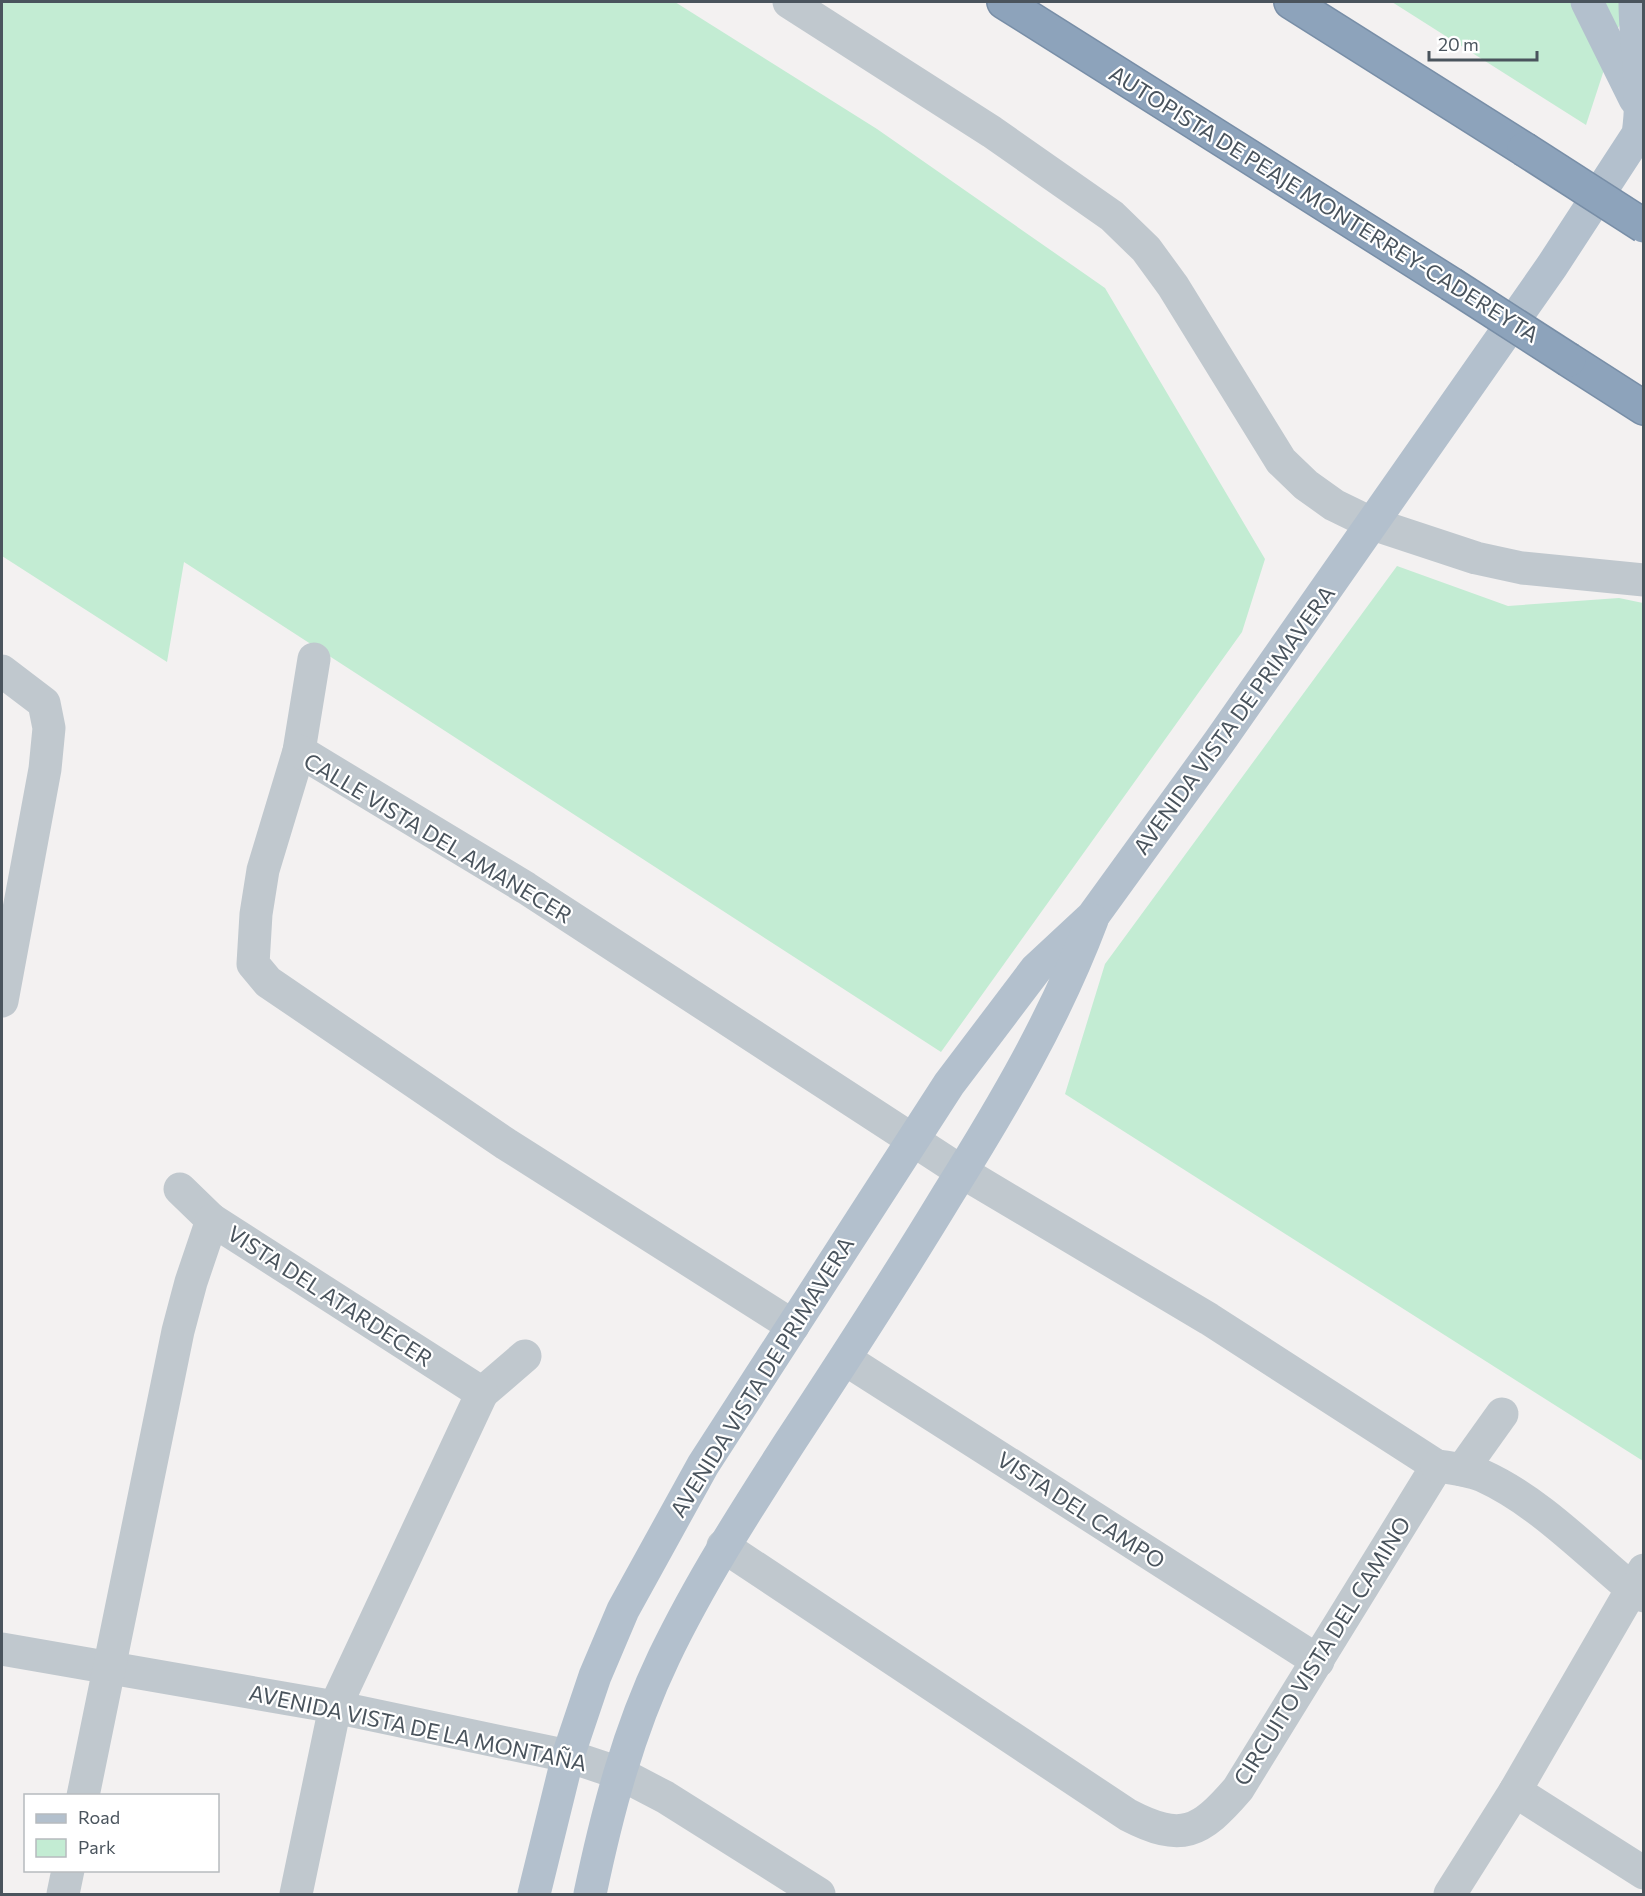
<svg xmlns="http://www.w3.org/2000/svg" width="1645" height="1896" viewBox="0 0 1645 1896" font-family="Commissioner,sans-serif">
<style>
.green{fill:#c3ecd3}
.lines{fill:none;stroke-linecap:round;stroke-linejoin:round}
.highway-casing{stroke:#788ea7;stroke-width:36}
.minor{stroke:#c0c8ce;stroke-width:33}
.major{stroke:#b3c0cd;stroke-width:33}
.highway{stroke:#8da3bb;stroke-width:33}
.highway-bridge-casing{stroke:#788ea7;stroke-width:36;stroke-linecap:butt}
.highway-bridge{stroke:#8da3bb;stroke-width:33}
.labels{text-anchor:middle;stroke-width:4.5;stroke-linejoin:round;paint-order:stroke}
.street-label{font-size:22px;fill:#4a545d;stroke:#fff}
</style>
<rect width="100%" height="100%" fill="#f3f1f1"/>
<g class="green">
<path d="M2,2h673l202,127 228,159 160,271 -23,73 -301,420 -757,-490 -17,100 -165,-106z"/>
<path d="M1392,2h241l-16,28 -31,95z"/>
<path d="M1397,566l111,40 111,-8 24,5v858l-578,-367 40,-130z"/>
</g>
<g class="lines">
<g class="highway-casing">
<g id="highway">
<path d="M1004,2l447,282"/>
<path d="M1291,2l233,147"/>
<path d="M1569,360l75,48"/>
</g>
</g>
<g class="minor">
<path d="M789,2l203,130 120,84 34,33 27,37 108,175 25,24 28,20 39,19 103,34 46,10 122,12"/>
<path d="M314,659l-15,92 -36,119 -7,44 -3,50 15,18 238,162 287,182"/>
<path d="M2,671l42,32 5,25 -4,41 -43,232"/>
<path d="M299,751l227,137 436,284 247,147 228,147 -199,323c-38,44 -56,54 -110,26l-405,-269"/>
<path d="M180,1189l32,31"/>
<path d="M845,1359l473,302"/>
<path d="M482,1393l43,-37"/>
<path d="M1437,1466c15,2 31,4 46,10 55,25 102,74 149,113l12,-19"/>
<path d="M1462,1470l40,-56"/>
<path d="M2,1649l333,58 233,49 51,17 46,24 154,97"/>
<path d="M1515,1791l129,82"/>
<path d="M83,1796l95,-465 13,-49 21,-62 270,173 -147,314 -39,187"/>
<path d="M63,1894l5,-24"/>
<path d="M1450,1894l65,-103 117,-202 12,7"/>
</g>
<g class="major">
<path d="M1587,2l48,97"/>
<path d="M534,1894l34,-138 27,-80 28,-66 80,-145 246,-381 87,-115 57,-53 126,-174 333,-476 86,-132c7,-44 -3,-88 -3,-132"/>
<path d="M590,1894c17,-81 38,-162 74,-237 36,-75 81,-145 126,-215 54,-82 107,-164 158,-248 55,-88 107,-176 144,-274"/>
</g>
<use href="#highway" class="highway"/>
<g class="highway-bridge-casing">
<g id="highway-bridge">
<path d="M1524,149l120,77"/>
<path d="M1451,284l118,76"/>
</g>
</g>
<use href="#highway-bridge" class="highway-bridge"/>
</g>
<g class="labels">
<g class="street-label">
<text transform="translate(1324 204) rotate(32)" y="8">AUTOPISTA DE PEAJE MONTERREY-CADEREYTA</text>
<text transform="translate(1234 720) rotate(-54)" y="8">AVENIDA VISTA DE PRIMAVERA</text>
<text transform="translate(438 838) rotate(31)" y="8">CALLE VISTA DEL AMANECER</text>
<text transform="translate(330 1296) rotate(33)" y="8">VISTA DEL ATARDECER</text>
<text transform="translate(762 1377) rotate(-58)" y="8">AVENIDA VISTA DE PRIMAVERA</text>
<text transform="translate(1081 1510) rotate(33)" y="8">VISTA DEL CAMPO</text>
<text transform="translate(1322 1651) rotate(-58)" y="8">CIRCUITO VISTA DEL CAMINO</text>
<text transform="translate(418 1728) rotate(12)" y="8">AVENIDA VISTA DE LA MONTAÑA</text>
</g>
</g>
<rect width="1645" height="1896" fill="none" stroke="#4a545d" stroke-width="6"/>
<rect x="24" y="1794" width="195" height="78" fill="#ffffff" stroke="#b7bbbe" stroke-width="1.5"/>
<rect x="36" y="1814" width="30" height="9" fill="#b3c0cd" stroke="#b7bbbe" stroke-width="1.5"/>
<text x="78" y="1824" font-size="18" fill="#4a545d">Road</text>
<rect x="36" y="1839" width="30" height="18" fill="#c3ecd3" stroke="#b7bbbe" stroke-width="1.5"/>
<text x="78" y="1854" font-size="18" fill="#4a545d">Park</text>
<path d="M1429 51v9h108v-9" fill="none" stroke="#4a545d" stroke-width="3"/>
<text x="1438" y="51" font-size="18" fill="#4a545d" stroke="#ffffff" stroke-width="4.5" paint-order="stroke">20 m</text>
</svg>
